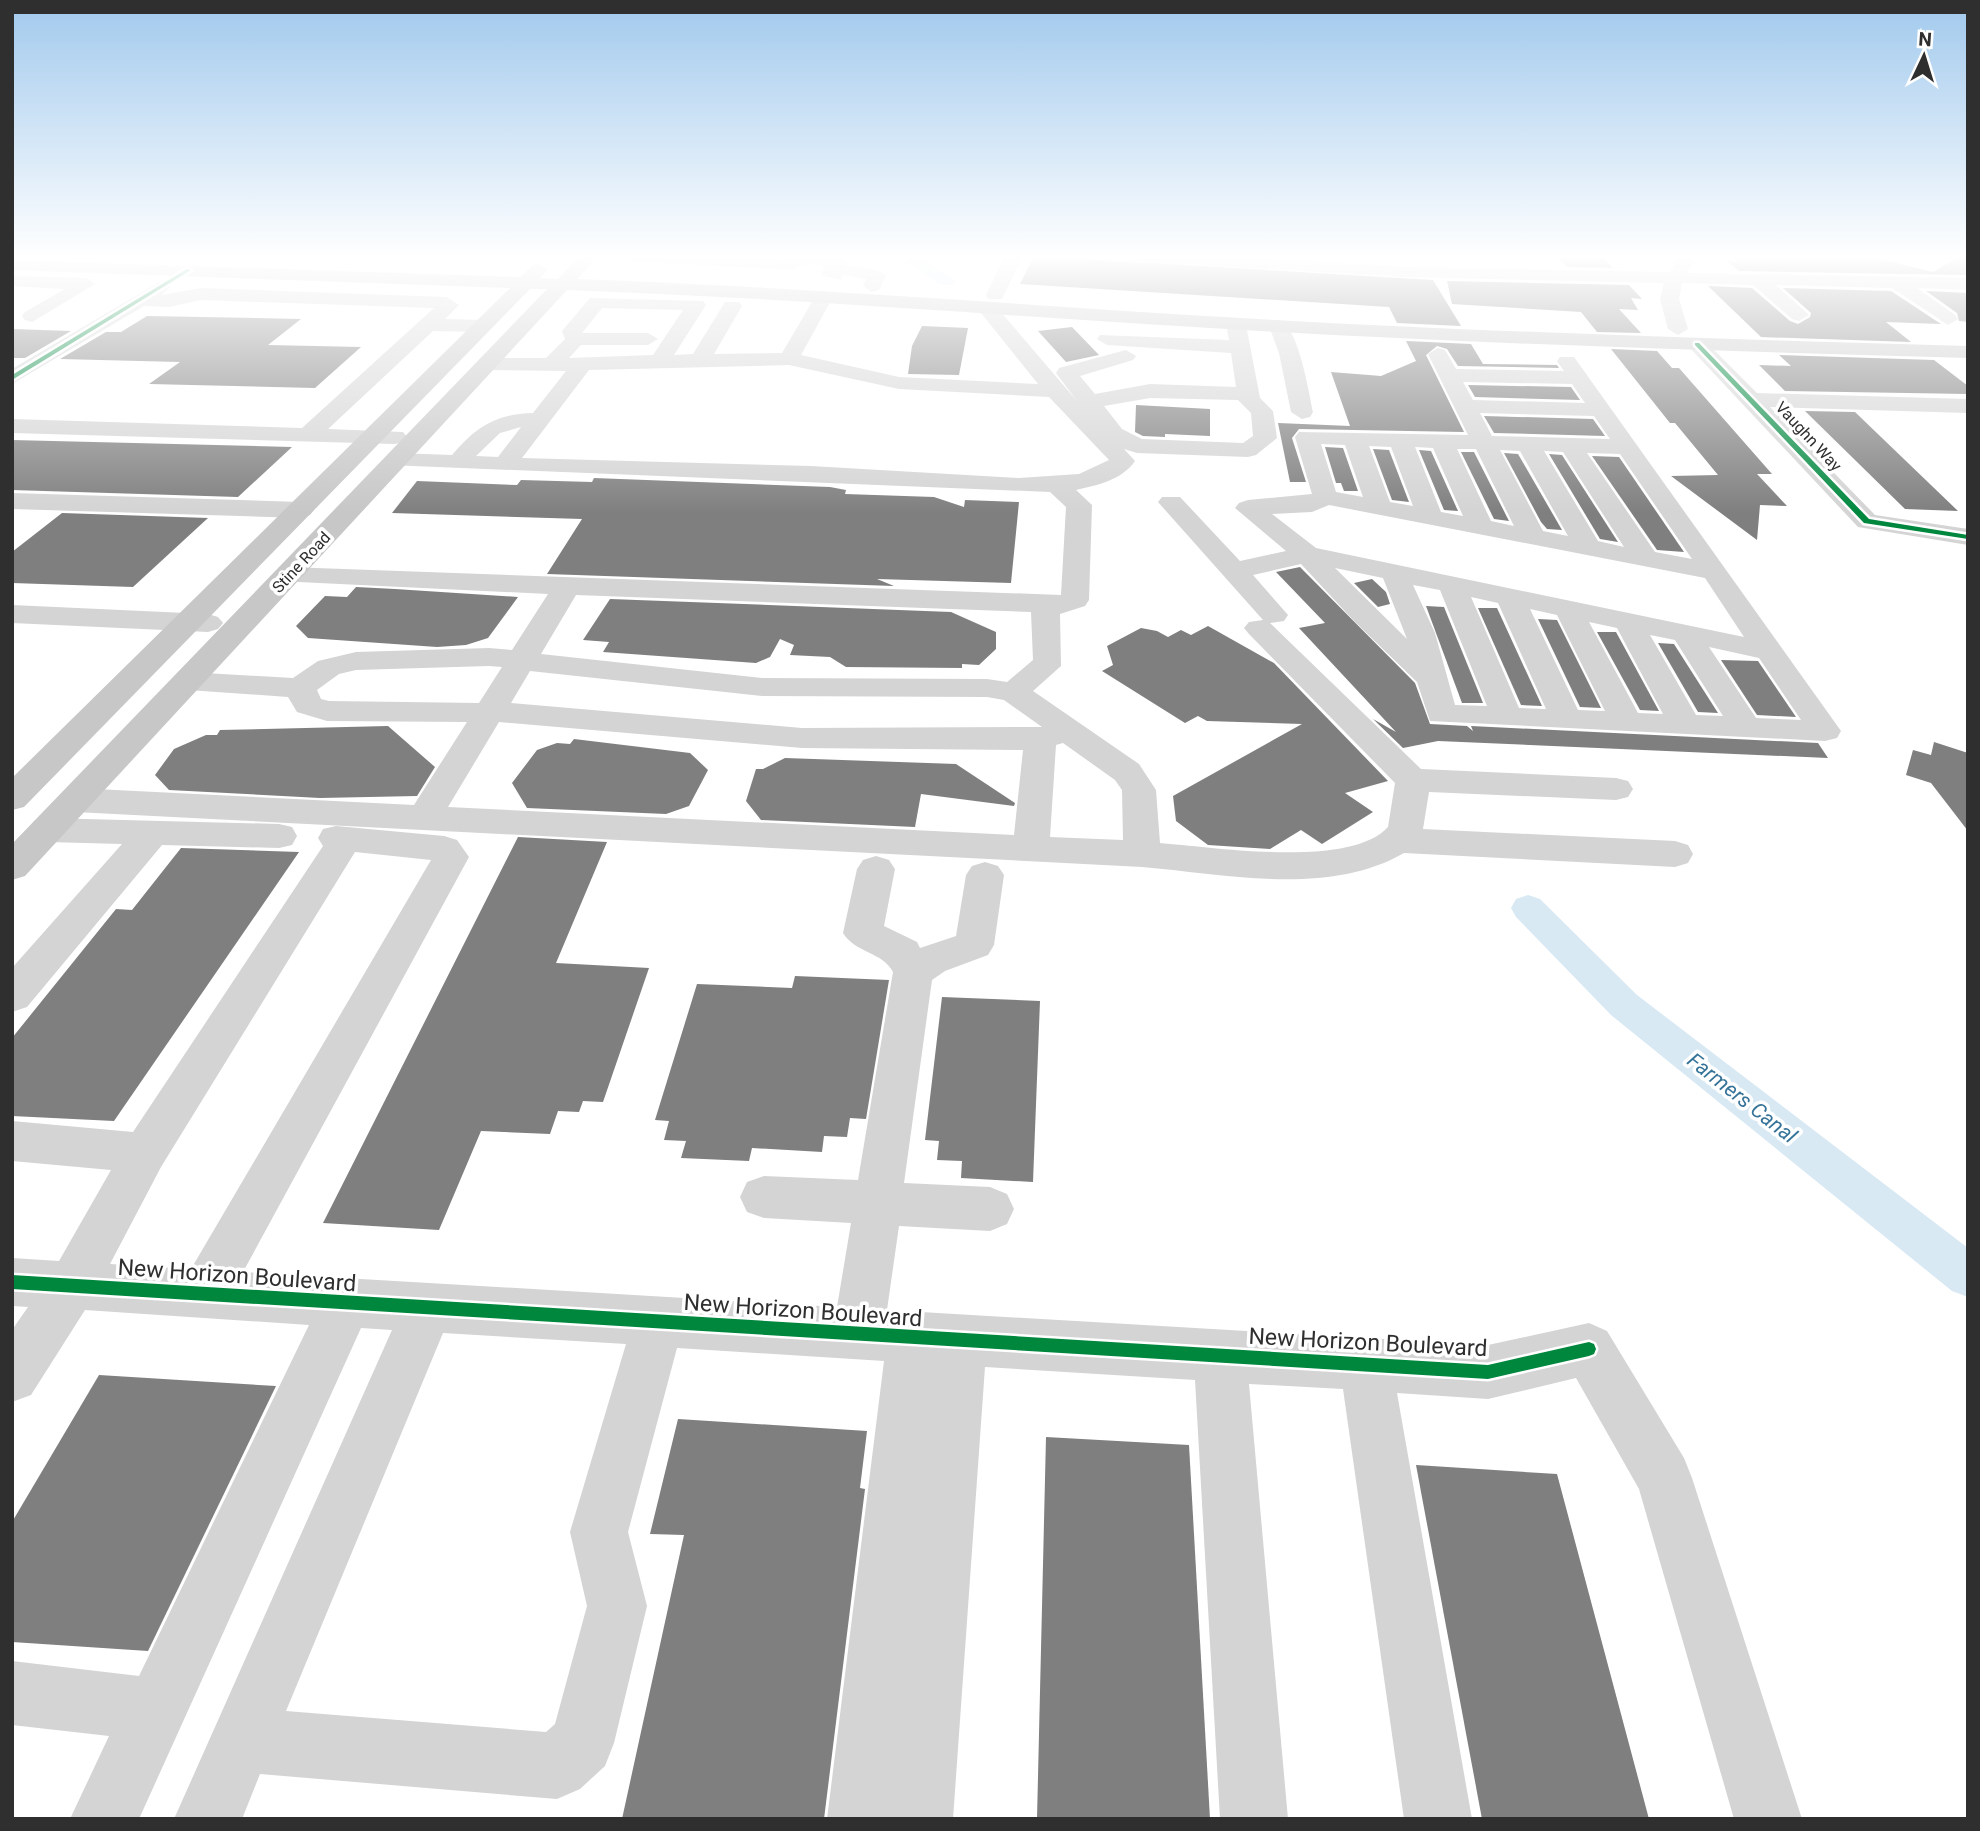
<svg xmlns="http://www.w3.org/2000/svg" width="1980" height="1831" viewBox="0 0 1980 1831" font-family="Roboto,sans-serif">
<style>
.lines{fill:none;stroke-linecap:round;stroke-linejoin:round}
.canal{fill:#d8e9f4;fill-rule:evenodd}
.building{fill:#7f7f7f}
.minor-tunnel{stroke:#d5d5d5;stroke-width:20;stroke-dasharray:20 10;stroke-linecap:butt}
.minor{fill:#d4d4d4;fill-rule:evenodd}
.major{fill:#c7c7c7;fill-rule:evenodd}
.cycleway-casing{stroke:#fff;stroke-width:5}
.cycleway{fill:#00873e;fill-rule:evenodd}
.labels{text-anchor:middle;stroke-width:7;stroke-linejoin:round;paint-order:stroke}
.far-street-label{font-size:16px;fill:#2f2f2f;stroke:#fff}
.water-label{font-size:21px;font-style:italic;fill:#367398;stroke:#fff}
.near-street-label{font-size:23px;fill:#2f2f2f;stroke:#fff}
</style>
<rect width="100%" height="100%" fill="#fff"/>
<g class="lines">
<g class="canal">
<path d="M897,256h20l38,25 -2,4h-12z"/>
<path d="M1528,895l12,4 97,96 331,253v49l-16,-6 -341,-276 -95,-98 -5,-9 5,-9z"/>
</g>
</g>
<g class="building">
<path d="M1034,256l399,24 28,46 -64,-3 -8,-16 -369,-23z"/>
<path d="M1557,256h45l11,12 -46,-1z"/>
<path d="M1731,256h137l65,16 27,-16h8v19l-229,-4 -13,-11 10,1z"/>
<path d="M1447,281l182,4 13,14 -11,-1 7,12 -19,-1 22,24 -44,-1 -16,-20 -129,-8z"/>
<path d="M1708,286l44,2 38,33 8,3 12,-7 1,-4 -28,-25 108,3 50,33 -55,-2 25,20 -150,-5z"/>
<path d="M1926,291l42,2v29l-9,-1 -2,-8z"/>
<path d="M147,316l154,3 -33,26 93,2 -46,41 -166,-4 31,-22 -120,-3 46,-27h15z"/>
<path d="M922,326l46,2 -9,47 -51,-1 4,-28z"/>
<path d="M1072,327l27,28 -33,7 -28,-31z"/>
<path d="M12,329l59,2 -46,27h-13z"/>
<path d="M1406,341l65,3 12,20 74,1 2,3 -101,-2 -11,-17 -10,-3 -11,9 38,77 -165,-3 -7,9 14,44h-16l-12,-59 72,3 -19,-54 50,4 35,-15z"/>
<path d="M1611,349l46,2 15,17h7l93,106h-15l30,32 -27,-1 -3,35 -86,-64 47,-1 -43,-52h-5z"/>
<path d="M1779,355l155,5 34,26v8l-183,-3 -26,-26 32,1z"/>
<path d="M1468,385l103,2 9,13 -105,-3z"/>
<path d="M1136,405l74,4v27l-45,-2v3l-22,-1 -8,-4z"/>
<path d="M1805,411l50,1 103,99 -53,-2z"/>
<path d="M1484,416l109,3 12,17 -111,-3z"/>
<path d="M12,440l280,7 -54,50 -226,-7z"/>
<path d="M1325,447l18,1 15,43h-14l-3,-8h-5z"/>
<path d="M1373,449l16,1 20,52 -17,-2z"/>
<path d="M1419,450l12,1 27,60 -14,-1z"/>
<path d="M1461,452h13l35,69 -15,-2z"/>
<path d="M1504,453l14,1 44,76 -15,-1 -6,-7z"/>
<path d="M1549,454l13,1 56,87 -18,-3z"/>
<path d="M1592,456l27,1 65,95 -27,-2z"/>
<path d="M594,478l236,9 16,3 -1,4 89,3 30,10 1,-7 54,2 -8,81 -134,-4 17,7 -347,-12 35,-55 -190,-6 25,-32 100,4 4,-5 71,2z"/>
<path d="M62,513l146,5 -75,69 -121,-4v-31z"/>
<path d="M1300,567l115,116 15,41 37,2 6,5 -2,-5 347,17 10,15 -390,-17 -35,7 -30,-29 23,13 -97,-104 26,-5 -49,-51z"/>
<path d="M1372,579l14,13 4,12 -12,3 -24,-24z"/>
<path d="M356,587l39,2 123,8 -30,41 -22,7 -29,2 -129,-9 -12,-12 29,-30 22,1z"/>
<path d="M610,599l341,13 45,20v17l-17,16 -17,-1v4l-116,-1 -16,-10 -40,-2 4,-10 -14,-6 -10,18 -14,6 -153,-11 6,-10 -26,-2z"/>
<path d="M1426,606l18,1 39,96h-21z"/>
<path d="M1478,608h19l45,98 -21,-1z"/>
<path d="M1538,619l19,1 44,88 -21,-1z"/>
<path d="M1208,626l66,37 114,118 -43,12 28,19 -51,32 -21,-14 -31,19 -62,-4 -32,-24 -3,-25 129,-72 -95,-3 -9,-5 -13,7 -83,-52 11,-6 -6,-19 34,-18 16,3 11,6 13,-7 10,5z"/>
<path d="M1597,632h19l43,79 -19,-1z"/>
<path d="M1658,643l16,1 44,69 -20,-1z"/>
<path d="M1721,660l37,1 38,56 -39,-2z"/>
<path d="M388,726l47,41 -18,29 -97,2 -151,-8 -14,-15 19,-26 32,-14h11l3,-5z"/>
<path d="M574,739l116,14 18,17 -19,36 -23,8 -139,-6 -15,-25 25,-33 20,-7 13,1z"/>
<path d="M1934,742l34,11v78l-37,-48 -25,-8 7,-25 18,5z"/>
<path d="M785,758l171,6 59,39 -1,3 -93,-12 -6,33 -154,-7 -15,-19 10,-32h7z"/>
<path d="M518,837l89,5 -51,121 93,5 -46,134 -20,-1 -4,11 -21,-1 -8,23 -69,-3 -42,99 -116,-7z"/>
<path d="M181,848l118,4 -185,269 -102,-5v-78l104,-129 16,1z"/>
<path d="M795,976l94,4 -23,139 -16,-1 -3,19 -23,-1 -2,16 -70,-4 -3,13 -68,-3 5,-17 -22,-1 5,-19 -14,-1 42,-136 95,4z"/>
<path d="M942,997l98,4 -7,181 -72,-4 1,-17 -25,-1 2,-19 -14,-1z"/>
<path d="M99,1375l177,11 -128,265 -136,-9v-120z"/>
<path d="M678,1419l189,12 -7,57 5,1 -41,330h-202l62,-284 -34,-1z"/>
<path d="M1046,1437l143,8 21,374h-173z"/>
<path d="M1416,1465l141,9 92,345h-167z"/>
</g>
<g class="lines">
<path class="minor-tunnel" d="M824,266l20,4"/>
<g class="minor">
<path d="M627,256l157,3 2,-3h59l2,3 -9,5 -37,1 -9,5 -156,-9z"/>
<path d="M1005,256h18l-21,43h-14l-2,-4z"/>
<path d="M1123,256h106l177,11 264,5 9,-16h16l-8,17 281,5v12l-51,-2 38,27 3,4 -10,6 -56,-37 -116,-3 33,30 -10,6 -7,-2 -39,-34 -71,-2 -3,16 9,30 -10,6 -10,-6 -8,-30 4,-16 -258,-6 -274,-16z"/>
<path d="M844,265l33,5 9,5 -7,15 -7,2 -9,-6 3,-7 -28,-5 -3,-4z"/>
<path d="M12,276l74,2 9,6 -63,38 -7,-2 -3,-4 3,-4 40,-23 -53,-3z"/>
<path d="M161,281l9,6 -9,8 40,-7 246,9 12,8 -14,14 38,1 10,6 -10,6 -50,-1 -105,98 75,3 4,5 -4,5 -8,2 -383,-11v-14l290,9 132,-120 -233,-8 -32,7 -25,-1 -132,78v-15z"/>
<path d="M824,291l9,6 -32,58 98,22 139,7 -61,-76 10,-6 7,2 83,97 -21,-28 3,-5 67,-18 10,6 -3,4 -53,16 15,18 55,-10 86,3 -5,-34 -124,-8 -10,-6 3,-4 129,5 -2,-10 7,-10 7,-2 10,6 -4,6 13,68 13,13 4,27 -21,17 -8,2 -111,-4 -13,-4 11,12c-13,19 -37,24 -59,29l16,15 -3,95 -4,6 -25,8 1,52 -28,25 106,73 17,26 4,53c53,4 190,26 228,-16l7,-44 -146,-149 -5,-6 5,-6 14,-2 -105,-118 4,-5h18l60,64 46,-10 -51,-43 4,-5 9,-3 64,-6 -17,-57 4,-5 169,3 -40,-81 10,-6 7,2 11,19 108,2 -7,-10 3,-4h14l267,374 -4,7 -12,3 -395,-20 -13,-39 -62,-60 -54,-58 -48,11 35,40 -4,6 -14,2 151,146 195,9 12,3 5,8 -5,8 -12,3 -187,-8 -6,37 252,12 13,4 5,9 -5,9 -13,4 -271,-14c-76,44 -179,21 -262,14l-1067,-55 -12,-4 -5,-8 5,-8 12,-4 339,17 53,-83 -140,-1 -30,-9 -9,-15 -100,-7 -11,-2 -5,-7 5,-7 11,-2 105,6 25,-17 38,-9 133,-4 23,2 36,-56 -270,-13 -4,-6 4,-6 10,-2 773,28 5,-88 -16,-15 -661,-27 -4,-5 4,-5 8,-2 55,2c23,-27 43,-41 81,-42l33,-42 -78,-1 -10,-6 10,-6h58l19,-19 -3,-8 28,-33 113,3 3,4 -32,50 19,-1 32,-52h14l3,4 -28,48 68,-1 33,-56zM602,308l81,2 -30,45 -84,3 12,-13h67l10,-6 -10,-6h-66zM789,365l110,24 150,8 60,63 -30,14 -60,4 -208,-12 -289,-8 67,-88zM1463,382l109,2 13,19 -112,-3zM1150,398l88,2 13,13 2,23 -10,7 -101,-4 -20,-10 -18,-23zM1480,413l114,3 16,23 -118,-3zM521,427l-23,30 -22,-1 24,-23zM1321,444l24,1 18,52 -27,-5zM1369,446l22,1 22,59 -23,-4zM1415,447l18,1 30,68 -22,-4zM1457,449h19l38,77 -23,-5zM1500,450l20,1 48,85 -25,-5zM1544,451l19,1 61,95 -26,-6zM1587,453l33,1 72,105 -37,-7zM1329,505l376,73 39,59 -428,-89 -44,-34 40,-2zM1335,568l48,10 24,61zM1413,585l27,5 47,116 -32,-1 -20,-72zM576,595l455,17 2,48 -26,22 -20,-3 -225,-1 -221,-24zM1471,597l27,6 48,106 -27,-1zM1530,609l27,6 48,96 -27,-1zM1589,622l28,6 46,86 -25,-1zM1650,635l25,5 48,76 -27,-1zM1709,647l50,11 42,62 -45,-2zM489,666l13,1 -23,36 -150,-2 -8,-2 -4,-9 22,-16 17,-4zM530,671l232,25 225,1 17,3 38,27 -240,1 -291,-25zM499,722l303,26 221,2 -9,85 -566,-28zM1063,743l52,37 7,10 1,50 -73,-3 6,-92z"/>
<path d="M1279,320c19,5 30,72 34,92l-3,5 -8,2 -11,-7 -12,-59 -10,-27z"/>
<path d="M1697,338l7,2 53,53 211,6v14l-198,-6 105,108 93,14v16l-110,-18 -168,-179 -3,-4 3,-4z"/>
<path d="M12,493l289,9 9,3 4,5 -4,5 -9,3 -289,-9z"/>
<path d="M12,605l196,9 10,3 5,6 -5,6 -10,3 -196,-9z"/>
<path d="M47,818l232,6 13,3 5,9 -5,9 -13,3 -117,-3 -135,162 -15,5v-44l110,-124 -75,-2 -13,-3 -5,-9 5,-9z"/>
<path d="M336,826l108,10 13,4 12,17 -226,415 594,35 14,-84 -87,-5 -17,-6 -7,-15 7,-15 17,-6 94,4 35,-208c-10,-20 -38,-19 -50,-39l14,-64 6,-9 13,-4 13,4 6,9 -11,57 33,16 3,6 36,-12 10,-61 6,-9 13,-4 13,4 6,9 -10,70 -6,10 -43,16 -13,9 -28,203 86,4 17,7 7,15 -7,15 -17,7 -91,-5 -12,84 601,35 101,-22 18,8 77,127 8,20 110,341h-68l-95,-330 -63,-111 -88,21 -91,-6 75,426h-68l-61,-430 -94,-5 39,435h-68l-25,-439 -210,-13 -32,452h-126l57,-458 -207,-13 -49,184 19,74 -33,137 -9,23 -25,23 -23,10 -297,-25 -18,45h-68l218,-489 -31,-2 -222,491h-69l39,-83 -97,-11v-64l127,15 170,-351 -224,-15 -54,85 -19,7v-72l16,-23 -16,-1v-48l47,3 52,-91 -99,-9v-40l121,11 190,-286 -5,-8 5,-9zM355,852l76,8 -240,409 -81,-5 51,-97zM443,1333l183,11 -56,188 17,74 -32,118 -9,8 -260,-21z"/>
</g>
<path class="major" d="M579,256h19l-21,23c222,8 442,26 664,39 242,14 484,21 727,28v12c-242,-7 -484,-14 -725,-28 -226,-13 -450,-32 -676,-40l-542,586 -13,4v-36l535,-555h-17l-506,518 -12,3v-32l498,-490 -498,-18v-10l508,17 13,-12 6,-1 9,5 -8,9 18,1z"/>
<g class="cycleway-casing">
<g id="cycleway">
<path d="M187,269l4,1 -179,110v-5z"/>
<path d="M1695,343h4l170,176 99,16v4l-104,-16 -169,-178z"/>
<path d="M12,1275l1476,90 101,-23 5,2 2,5 -2,5 -5,2 -101,23 -1476,-90z"/>
</g>
</g>
<use href="#cycleway" class="cycleway"/>
</g>
<linearGradient id="sky" x2="0" y2="1"><stop stop-color="#a1c9ed"/><stop offset="0.5" stop-color="#fff"/><stop offset="1" stop-color="#fff" stop-opacity="0"/></linearGradient>
<rect width="1980" height="513" fill="url(#sky)"/>
<g class="labels">
<g class="far-street-label">
<text transform="translate(1809 436) rotate(47)" y="6">Vaughn Way</text>
<text transform="translate(301 562) rotate(-47)" y="6">Stine Road</text>
</g>
<g class="water-label">
<text transform="translate(1742 1098) rotate(38)" y="7">Farmers Canal</text>
</g>
<g class="near-street-label">
<text transform="translate(237 1275) rotate(4)" y="8">New Horizon Boulevard</text>
<text transform="translate(803 1310) rotate(4)" y="8">New Horizon Boulevard</text>
<text transform="translate(1368 1342) rotate(3)" y="8">New Horizon Boulevard</text>
</g>
</g>
<rect width="1980" height="1831" fill="none" stroke="#2f2f2f" stroke-width="28"/>
<g transform="translate(1924 56) rotate(4)" stroke="#ffffff" stroke-width="5" paint-order="stroke">
<path d="M0-5L12 26L0 18L-12 26Z" fill="#2f2f2f"/>
<text y="-10" font-size="19" font-weight="bold" text-anchor="middle" fill="#2f2f2f">N</text>
</g>
</svg>
